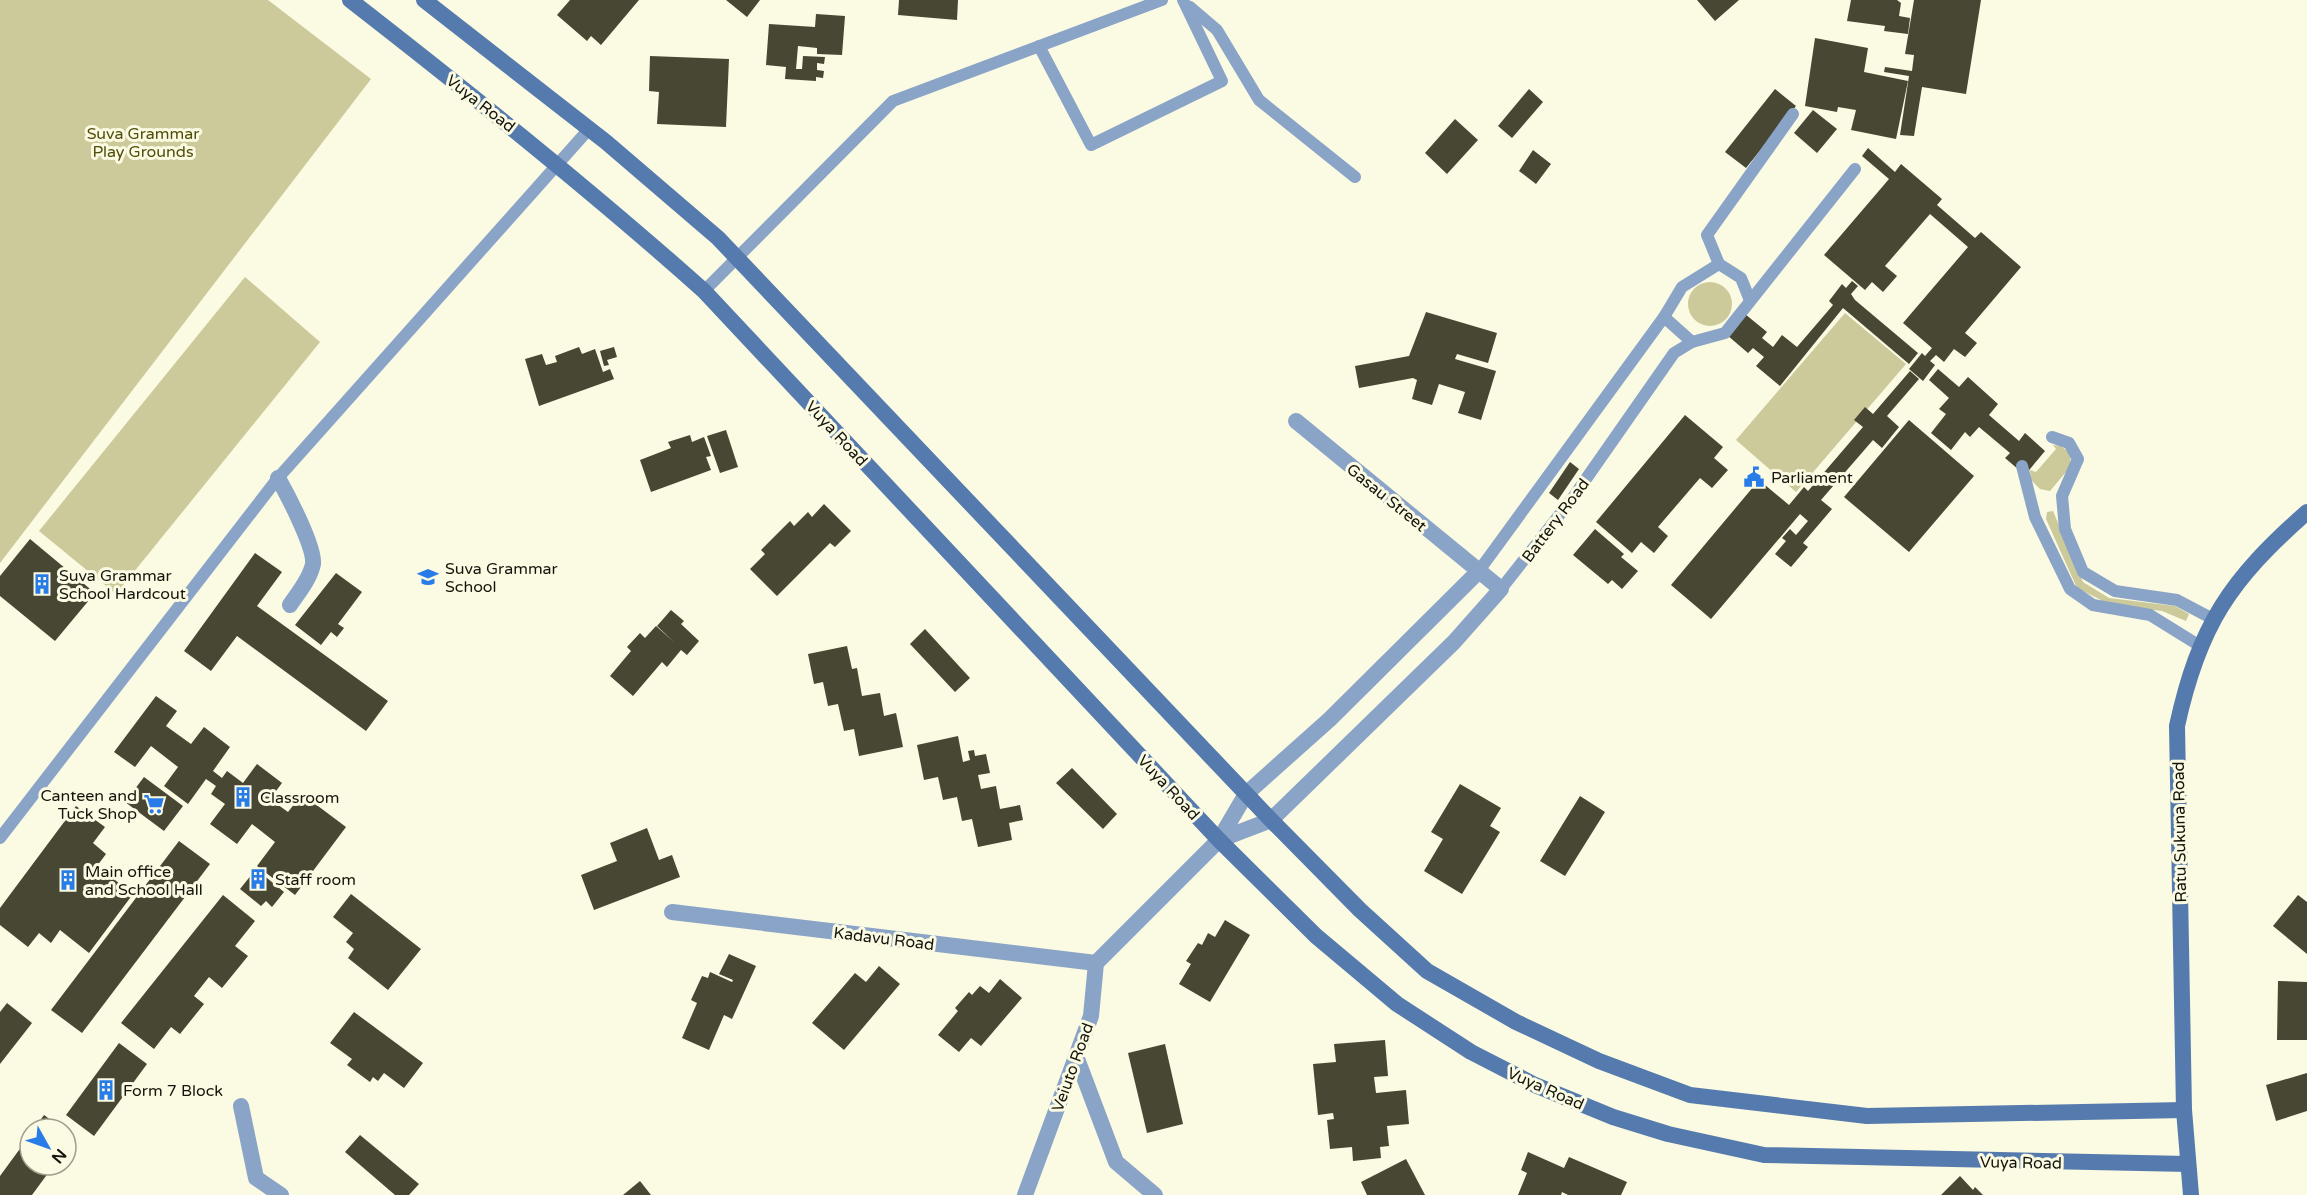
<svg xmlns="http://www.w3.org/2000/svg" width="2307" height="1195" viewBox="0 0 2307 1195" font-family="'Varela Round',sans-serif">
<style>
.green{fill:#ccc99a}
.building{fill:#484733}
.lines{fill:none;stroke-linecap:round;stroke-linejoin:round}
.service{stroke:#8aa4c7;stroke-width:12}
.minor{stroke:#8aa4c7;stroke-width:16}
.secondary{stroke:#557aad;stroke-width:16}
.labels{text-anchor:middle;stroke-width:6;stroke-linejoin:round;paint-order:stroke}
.street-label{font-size:16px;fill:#16150d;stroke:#fbfae2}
.park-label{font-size:16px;fill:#514c0a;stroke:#fbfae2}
.poi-label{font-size:16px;fill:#16150d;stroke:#fbfae2;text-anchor:start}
</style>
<rect width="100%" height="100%" fill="#fbfae2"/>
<g class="green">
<path d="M0,0h268l103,79 -371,484z"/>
<path d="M245,277l75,65 -204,252 -77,-63z"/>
<circle cx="1710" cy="304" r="22"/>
<path d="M1845,313l61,51 -110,128 -60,-52z"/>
<path d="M2053,445l8,1 9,7 1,13 -21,25 -10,-2 -9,-9 -1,-10 6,2 20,-23z"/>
<path d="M2053,511l30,71 26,16 66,8 14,8 -3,7 -24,-10 -51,-6 -34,-17 -31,-69 1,-7z"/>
</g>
<g class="building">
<path d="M570,0h69l-38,45 -10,-9 -4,5 -30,-26z"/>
<path d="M726,0h34l-13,17z"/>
<path d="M899,0h59l-1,20 -59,-5z"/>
<path d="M1697,0h42l-24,21z"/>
<path d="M1851,0h46l4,3 -2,13 11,2 -2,16 -24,-3 1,-5 -38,-5z"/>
<path d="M1914,0h67l-15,94 -44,-7 -8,49 -14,-1 9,-59 -25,-4 1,-5 27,4 2,-16 -9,-1z"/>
<path d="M816,14l29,2 -3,39 -25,-1v-6l-19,-2 -2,23h6l1,-13 22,1 -1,7 -7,-1v7l7,1 -1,7 -7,-1v4l-31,-2 1,-12 -20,-2 3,-41 46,3z"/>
<path d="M1815,38l53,10 -4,24 44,9 -12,58 -45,-9 5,-20 -18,-3 -1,5 -32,-6z"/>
<path d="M650,56l79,3 -3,68 -69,-3 2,-32 -10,-1z"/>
<path d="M1529,89l14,13 -31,36 -14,-12z"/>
<path d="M1775,89l21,17 -50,62 -21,-16z"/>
<path d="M1813,110l24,19 -20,24 -23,-20z"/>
<path d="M1455,119l23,21 -31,34 -22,-21z"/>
<path d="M1868,148l27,24 6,-8 41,35 -5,6 38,33 6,-6 40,35 -56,66 12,10 -12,14 -11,-8 -10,13 -8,-7 -6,6 5,4 -12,16 -14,-12 13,-16 3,3 7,-8 -29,-25 65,-76 -38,-33 -45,52 12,10 -14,16 -11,-10 -7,8 -41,-35 65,-76 -27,-23z"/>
<path d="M1533,150l18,14 -15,20 -17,-13z"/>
<path d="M1852,281l6,5 -7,8 4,6 63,53 -9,11 -66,-56 -63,78 -24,-20 8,-9 -11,-9 -5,5 -21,-18 18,-21 22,18 -5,6 11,9 9,-12 15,12 36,-42 -4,-4 13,-17 4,4z"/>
<path d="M1426,312l71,21 -9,30 -31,-9 -2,5 41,12 -15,49 -23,-7 7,-21 -26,-8 -7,21 -20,-6 5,-19 -4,-2 -54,10 -4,-22 54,-10z"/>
<path d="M579,347l3,7 13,-5 8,23 7,-3 4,10 -75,27 -14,-47 17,-5 4,11 11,-3 -2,-6z"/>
<path d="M614,347l3,10 -10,3 2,5 -5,1 -4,-15z"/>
<path d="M1938,369l21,18 9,-10 30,27 -9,11 30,26 6,-8 20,18 -20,24 -20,-17 5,-5 -31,-26 -9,10 -5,-5 -14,18 -20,-17 15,-19 -7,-5 10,-11 -20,-18z"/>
<path d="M1910,371l9,8 -32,37 12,11 -17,21 -9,-8 -52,60 11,9 -29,34 5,4 -17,20 -16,-13 11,-13 -4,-3 8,-9 6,6 12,-14 -8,-7 -89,105 -40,-34 88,-105 30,25 15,-18 4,4 55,-64 -9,-7 11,-13 8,7z"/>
<path d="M1685,415l38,32 -9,11 14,12 -16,18 -12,-10 -42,49 10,9 -14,17 -13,-11 -9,11 -36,-31z"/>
<path d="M1909,420l65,56 -65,76 -65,-55z"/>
<path d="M726,430l12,37 -18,6 -13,-37z"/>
<path d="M690,435l2,7 12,-5 7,19 -5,1 5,13 -60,22 -11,-32 31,-12 -3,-6z"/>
<path d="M1570,462l9,7 -21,31 -9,-7z"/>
<path d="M824,504l27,27 -16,16 -5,-4 -53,53 -27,-27 15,-15 -4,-4 29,-29 4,5 14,-14 4,5z"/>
<path d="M1595,529l29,25 -3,3 17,14 -16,18 -10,-9 -4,4 -35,-29z"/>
<path d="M30,539l65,54 -40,48 -55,-45v-20z"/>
<path d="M255,553l27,19 -25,34 131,95 -22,30 -129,-95 -26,35 -27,-20z"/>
<path d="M336,573l26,19 -24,32 6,4 -7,9 -6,-5 -10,13 -26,-20z"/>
<path d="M671,610l13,11 -3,3 18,17 -12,14 -6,-5 -14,17 -5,-5 -29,34 -23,-20 21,-25 -4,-4 13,-14 5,5 11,-12 18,16 -17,-16z"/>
<path d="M925,629l45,49 -15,14 -45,-48z"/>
<path d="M847,646l5,23 5,-1 5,28 18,-3 4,23 12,-3 7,34 -44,9 -5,-27 -10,2 -6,-27 -10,2 -5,-24 -9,2 -6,-30z"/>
<path d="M156,696l21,15 -11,15 25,18 13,-17 26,20 -17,24 9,7 5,-7 16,12 14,-19 25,19 -12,16 18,13 14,-18 44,33 -51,68 -38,-29 18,-24 -23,-18 -15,20 -27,-20 15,-20 -14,-10 5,-8 -10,-7 -18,25 -24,-18 14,-19 -27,-21 -16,21 -21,-15z"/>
<path d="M958,736l5,26 7,-2 -2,-9 6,-1 1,6 11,-2 4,19 -12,2 3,14 15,-3 4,23 20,-4 3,15 -14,3 3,17 -34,7 -6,-28 -10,2 -5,-24 -14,3 -5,-23 -14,3 -7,-35z"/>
<path d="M1072,768l45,46 -14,15 -47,-46z"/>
<path d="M144,777l39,29 -19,25 -39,-29z"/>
<path d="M1460,784l41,24 -11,18 10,6 -38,62 -38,-23 19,-32 -12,-7z"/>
<path d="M1580,796l25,16 -40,64 -25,-15z"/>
<path d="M76,806l29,21 -12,16 13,11 -9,12 36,28 -44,59 -29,-23 -9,13 -12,-10 -11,14 -28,-22v-17z"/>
<path d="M647,828l12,32 13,-5 8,22 -86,33 -13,-35 36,-14 -7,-18z"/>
<path d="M179,841l31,23 -128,169 -31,-23z"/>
<path d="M256,869l28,23 -12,15 -6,-6 -5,5 -21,-17z"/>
<path d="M351,894l70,55 -33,41 -40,-32 6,-9 -8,-7 7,-9 -20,-16z"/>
<path d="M223,895l32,26 -20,25 13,10 -26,32 -13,-11 -15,19 10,8 -24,30 -9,-7 -17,22 -33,-26z"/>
<path d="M2298,895l9,7v52l-34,-28z"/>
<path d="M1225,920l25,15 -40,67 -31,-18 12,-20 -5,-3 12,-18 4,2 6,-12 7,4z"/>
<path d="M729,954l27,12 -24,53 -8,-4 -15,35 -27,-12 15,-35 -6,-3 11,-24 6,2 2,-6 22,10 1,-2 -14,-6z"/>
<path d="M879,966l21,18 -56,66 -32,-27 43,-50 11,9z"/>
<path d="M1000,979l22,19 -41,48 -10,-8 -12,14 -21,-17 20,-24 -3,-3 14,-16 3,3 8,-9 9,7z"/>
<path d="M2278,981l29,1v58h-30z"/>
<path d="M7,1003l25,20 -32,41v-52z"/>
<path d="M354,1012l69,51 -19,25 -20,-15 -6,8 -5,-4 -3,5 -23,-17 5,-6 -22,-16z"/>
<path d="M1385,1040l3,36 -14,1 2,16 30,-3 3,34 -22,2 2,20 -9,1 1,11 -28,3 -1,-14 -22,2 -3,-29 7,-1 -1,-6 -15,2 -5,-51 23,-2 -2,-18z"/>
<path d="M119,1043l28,21 -53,72 -28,-21z"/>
<path d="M1165,1044l18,80 -36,9 -19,-80z"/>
<path d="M2307,1073v38l-31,10 -10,-36z"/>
<path d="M44,1115l19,14h-29z"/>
<path d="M30,1135v30h24l-22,30h-32v-19z"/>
<path d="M360,1135l59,49 -10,11h-14l-50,-43z"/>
<path d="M1528,1152l36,16 5,-11 58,25 -6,13h-53l-6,-3 -1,3h-43l9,-22 -6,-3z"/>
<path d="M1406,1159l19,36h-58l-6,-13z"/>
<path d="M1960,1176l13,14 2,-3 8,8h-42z"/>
<path d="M640,1181l11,14h-28z"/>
</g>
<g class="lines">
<g class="service">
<path d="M1190,7l27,23 42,70 96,77"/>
<path d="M1039,46l52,99 131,-64 -39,-81"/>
<path d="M704,291l189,-190 269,-101"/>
<path d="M1749,298l-8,-20 -22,-14 -12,-29 86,-121"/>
<path d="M1664,317l28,25"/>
<path d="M2052,437l17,6 9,16 -16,37 3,33 18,43 32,19 62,9 36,19"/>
<path d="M2022,466l13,51 35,72 23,16 57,10 50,31"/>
<path d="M1478,572l186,-255 18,-30 37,-23"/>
<path d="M1501,589l71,-90 102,-146 18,-11 33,-9 130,-164"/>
<path d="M0,838l278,-360 311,-349"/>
</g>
<g class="minor">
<path d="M278,478c9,16 37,69 35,86 -3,15 -15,29 -23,41"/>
<path d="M1219,840l52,-20 183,-178 47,-53 -205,-168"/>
<path d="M672,912l424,51"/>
<path d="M1076,1056l40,106 39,33"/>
<path d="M241,1106l15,72 25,17"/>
<path d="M1025,1195l66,-179 5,-53 123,-123 27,-46 84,-75 148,-147"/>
</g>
<g class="secondary">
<path d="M350,0c121,94 240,189 354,291l515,549 97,96 81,68 74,48 64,33 78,32 55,17 96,21 424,9"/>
<path d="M424,0l182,142 112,96 553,582 89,90 67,61 89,51 83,39 91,34 177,21 317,-6"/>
<path d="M2191,1195l-7,-85 -7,-384c22,-101 53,-146 130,-214"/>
</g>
</g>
<defs>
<g id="civic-bare" transform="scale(1.62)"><path d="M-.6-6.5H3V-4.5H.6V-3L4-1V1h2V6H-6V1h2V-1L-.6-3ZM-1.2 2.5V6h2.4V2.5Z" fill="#277ce7" stroke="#fbfae2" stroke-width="2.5" paint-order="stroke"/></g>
<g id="school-bare" transform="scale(1.62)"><path d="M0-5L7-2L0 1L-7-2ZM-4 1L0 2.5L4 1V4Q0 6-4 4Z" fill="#277ce7" stroke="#fbfae2" stroke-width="2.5" paint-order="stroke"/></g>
<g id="building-bare" transform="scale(1.62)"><path d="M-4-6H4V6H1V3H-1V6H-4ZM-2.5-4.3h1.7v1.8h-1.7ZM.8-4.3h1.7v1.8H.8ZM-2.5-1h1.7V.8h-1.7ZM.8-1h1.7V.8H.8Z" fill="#277ce7" stroke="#fbfae2" stroke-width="2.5" paint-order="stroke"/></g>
<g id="supermarket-bare" transform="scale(1.62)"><path d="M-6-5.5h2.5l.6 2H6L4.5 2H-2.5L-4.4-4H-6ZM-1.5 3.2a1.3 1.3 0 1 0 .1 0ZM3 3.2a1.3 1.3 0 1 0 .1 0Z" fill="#277ce7" stroke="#fbfae2" stroke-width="2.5" paint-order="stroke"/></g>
</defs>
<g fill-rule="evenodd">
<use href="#civic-bare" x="1754" y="477"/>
<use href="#school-bare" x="428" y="577"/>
<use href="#building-bare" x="42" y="584"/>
<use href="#building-bare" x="243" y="797"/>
<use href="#supermarket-bare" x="154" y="804"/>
<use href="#building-bare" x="258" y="879"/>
<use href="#building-bare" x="68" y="880"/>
<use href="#building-bare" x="106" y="1090"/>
</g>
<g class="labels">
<g class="street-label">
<text transform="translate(481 103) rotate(38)" y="6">Vuya Road</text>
<text transform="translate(837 433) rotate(47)" y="6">Vuya Road</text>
<text transform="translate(1387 497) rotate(39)" y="6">Gasau Street</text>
<text transform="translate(1555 520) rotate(-53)" y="6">Battery Road</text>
<text transform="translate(1169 787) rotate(47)" y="6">Vuya Road</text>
<text transform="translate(2179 832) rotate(-91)" y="6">Ratu Sukuna Road</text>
<text transform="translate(884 938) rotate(7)" y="6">Kadavu Road</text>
<text transform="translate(1072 1067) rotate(-70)" y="6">Veiuto Road</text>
<text transform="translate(1546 1088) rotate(24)" y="6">Vuya Road</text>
<text transform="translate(2021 1162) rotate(1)" y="6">Vuya Road</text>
</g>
<g class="park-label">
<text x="143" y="139">Suva Grammar<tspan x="143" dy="18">Play Grounds</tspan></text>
</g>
<g class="poi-label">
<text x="1771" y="483">Parliament</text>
<text x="445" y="574">Suva Grammar<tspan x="445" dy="18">School</tspan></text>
<text x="59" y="581">Suva Grammar<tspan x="59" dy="18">School Hardcout</tspan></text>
<text x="137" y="801" text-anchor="end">Canteen and<tspan x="137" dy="18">Tuck Shop</tspan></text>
<text x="260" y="803">Classroom</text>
<text x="85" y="877">Main office<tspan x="85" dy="18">and School Hall</tspan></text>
<text x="275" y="885">Staff room</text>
<text x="123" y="1096">Form 7 Block</text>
</g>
</g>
<g transform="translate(48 1147) rotate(130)"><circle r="28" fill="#fbfae2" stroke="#9f9e8d" stroke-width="1.5"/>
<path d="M0-4.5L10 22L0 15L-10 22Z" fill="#277ce7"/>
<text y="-9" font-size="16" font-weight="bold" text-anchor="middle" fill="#16150d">N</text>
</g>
</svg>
